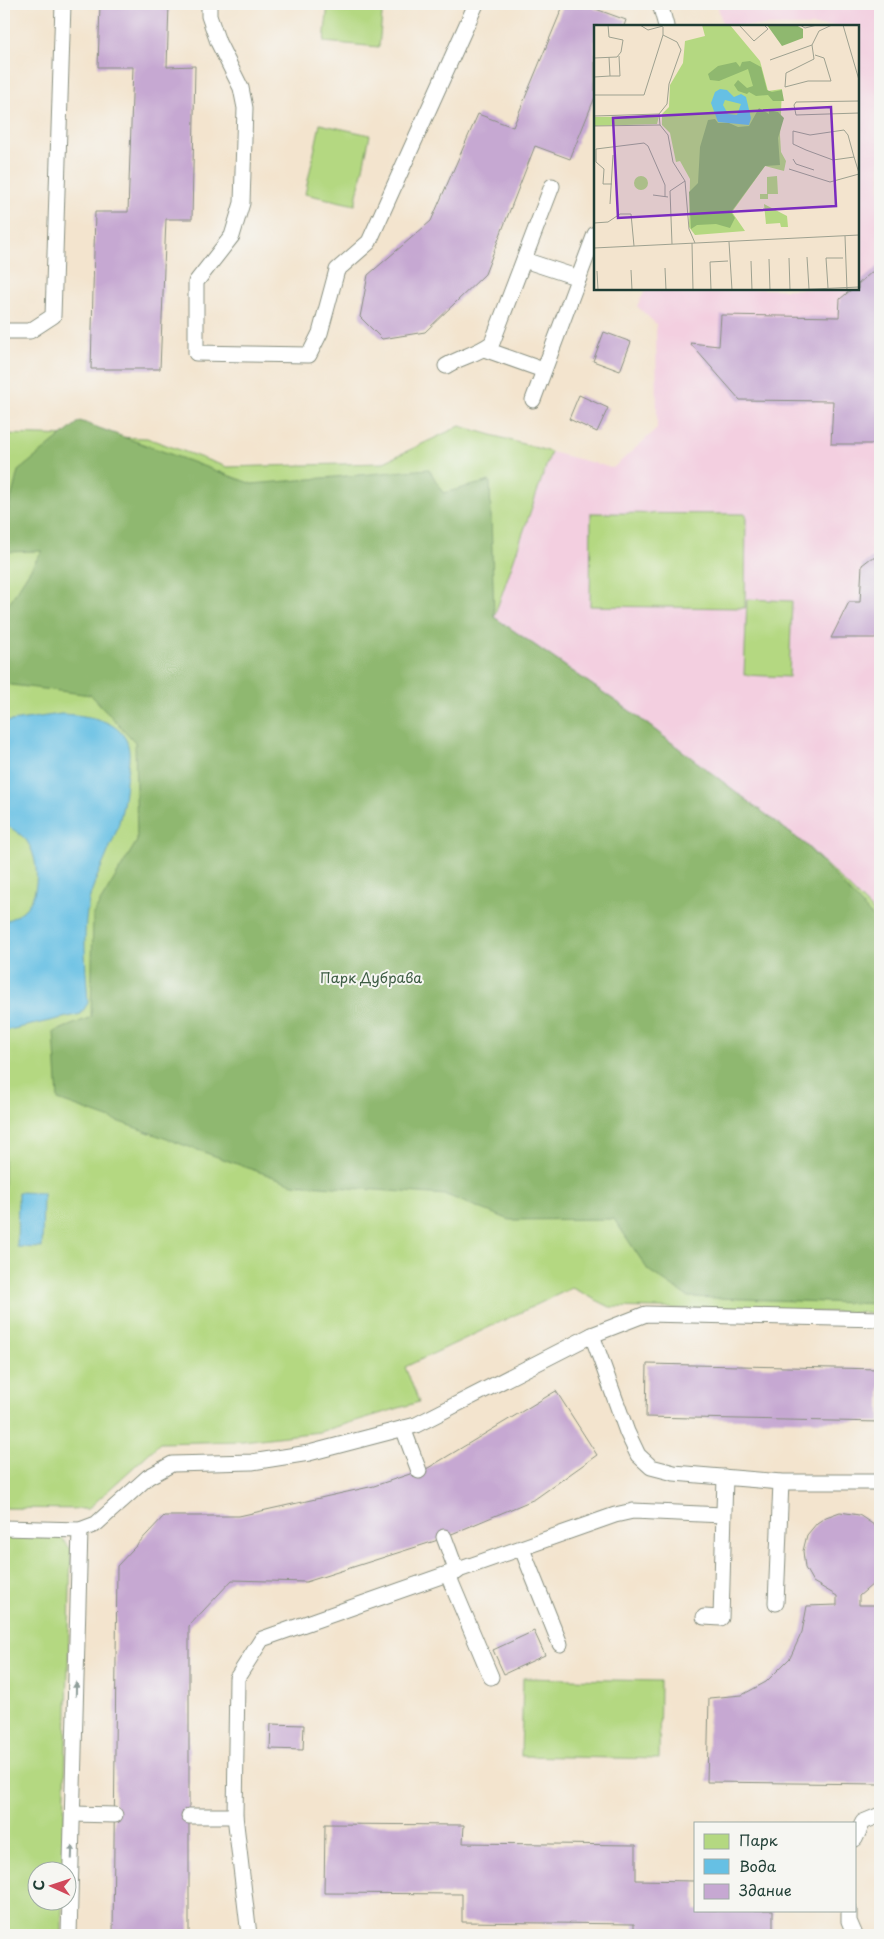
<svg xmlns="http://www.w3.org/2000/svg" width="884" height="1939" viewBox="0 0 884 1939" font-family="'Playpen Sans',sans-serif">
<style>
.built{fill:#f3cfe0}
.green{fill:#b4d881;stroke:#6a8a5a}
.forest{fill:#8fb86f;stroke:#577a52}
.water{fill:#66c0e4;stroke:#427e8c}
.building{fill:#c6a8d2}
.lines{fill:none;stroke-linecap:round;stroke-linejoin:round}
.lane-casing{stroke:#899081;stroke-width:17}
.lane{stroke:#fff;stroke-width:15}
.oneway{fill:#8f9e9a}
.labels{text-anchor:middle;stroke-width:4;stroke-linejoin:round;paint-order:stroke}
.park-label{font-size:14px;fill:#3d5c43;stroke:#f6f6f2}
.inset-road{fill:none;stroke:#9ea190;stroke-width:1}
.view{fill:#7b2cbf;fill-opacity:0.15;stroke:#7b2cbf;stroke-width:2.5}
.inset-edge{fill:none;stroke:#1f3d34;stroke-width:2.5}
</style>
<rect width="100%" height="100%" fill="#f6f6f2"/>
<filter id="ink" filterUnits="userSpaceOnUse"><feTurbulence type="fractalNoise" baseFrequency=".02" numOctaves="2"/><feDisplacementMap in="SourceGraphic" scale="10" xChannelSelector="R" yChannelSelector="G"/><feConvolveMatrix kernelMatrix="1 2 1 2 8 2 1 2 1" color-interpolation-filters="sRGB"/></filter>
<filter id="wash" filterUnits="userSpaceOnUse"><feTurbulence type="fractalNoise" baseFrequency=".0096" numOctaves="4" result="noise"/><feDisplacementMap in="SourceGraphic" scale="20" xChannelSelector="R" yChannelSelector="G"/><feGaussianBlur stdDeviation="1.12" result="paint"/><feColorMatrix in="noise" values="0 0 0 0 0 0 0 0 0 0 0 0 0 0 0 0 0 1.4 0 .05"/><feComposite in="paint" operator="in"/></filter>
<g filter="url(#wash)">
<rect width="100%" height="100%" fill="#f3e4ce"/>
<path class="built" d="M717,4h163v914l-74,-73 -312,-228 57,-165 62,16 44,-39 -1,-105 -19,-18 9,-17h212v-263h-135z"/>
<g class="green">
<path d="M328,4h55l-4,43 -55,-5z"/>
<path d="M320,124l50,11 -15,70 -50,-11z"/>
<path d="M460,426l91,26 -57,165 136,94 176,134 74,73v395l-270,-6 -38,-19 -167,79 14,35 -100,30 -76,9 -83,2 -72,66 -84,-1v-1074l143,4 80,29 155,-4z"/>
<path d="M591,513l155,1 -1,94 -155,-2z"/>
<path d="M747,599l45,2 -3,76 -45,-2z"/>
<path d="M4,1536l56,1 11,12 -8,322 -25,1v30h24v33h-58z"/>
<path d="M523,1678l137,3 -1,78 -138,-3z"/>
</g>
<path class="forest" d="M80,421l172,63 177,-15 14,24 47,-12 4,136 136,94 176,134 74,80v379l-192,-7 -40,-27 -34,-51 -104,1 -64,-25 -153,-11 -235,-84 -4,-68 37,-15 2,-103 44,-73 -2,-99 -44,-47 -87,-11v-73l38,-60 -38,1v-25l14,-56z"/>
<g class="water">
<path d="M61,714c24,1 64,5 68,36 1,10 -2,21 -3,31 -1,21 -7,47 -16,66 -6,16 -14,30 -19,46 -10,35 -5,74 -3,110l-7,11 -77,17v-109c9,-4 19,-9 25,-18 11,-16 9,-45 -1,-61 -4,-8 -17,-14 -24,-20v-101z"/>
<path d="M18,1192l25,1 -1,55 -25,-1z"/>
</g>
<g id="blocks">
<g class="building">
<path d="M100,4h69l-2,63 28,-1 -3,153h-26l-6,150h-69l4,-157h33l5,-145h-35z"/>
<path d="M558,4h36l-1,4 33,12 -2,6h-29v71l-25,62 -35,-13 -50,128 -60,58 -43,7 -22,-22 8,-42 63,-54 47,-107 35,13 50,-121z"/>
<path d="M880,265v179h-49l2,-43 -93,-1 -50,-57 29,3 2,-31 118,2 1,-18 12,-10h6v-5z"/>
<path d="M604,332l27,10 -11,29 -27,-10z"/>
<path d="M579,395l29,13 -11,24 -28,-13z"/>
<path d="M871,558h9v80h-49l18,-36h11l2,-37z"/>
<path d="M647,1364l233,5v53l-234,-5z"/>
<path d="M556,1391l41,64 -62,44 -100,42 -129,41 -74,-2 -43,46v309h-76l4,-369 47,-50h75l135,-30 54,-18z"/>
<path d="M840,1512l19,3 21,14v49l-21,18v9h21v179l-173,-2 2,-84 33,-3 24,-13 24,-24 12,-26 5,-26 30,-1v-9l-24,-14 -8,-14 -2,-17 4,-16 10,-12 9,-6z"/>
<path d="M534,1631l11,24 -41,19 -11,-24z"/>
<path d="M271,1724l33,1 -1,25 -33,-1z"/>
<path d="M325,1824l139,1 -1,18 173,2v35l59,1v29h78v25h-139v-11l-172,-2v-28l-138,-1z"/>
</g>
</g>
</g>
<g filter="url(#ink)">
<use href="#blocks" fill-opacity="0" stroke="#899081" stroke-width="1"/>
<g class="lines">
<g class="lane-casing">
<g id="lane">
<path d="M209,4v12l9,26 23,46 4,20 -3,95 -10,33 -36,46v71l113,2 11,-22 17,-63 32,-28 107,-238"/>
<path d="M660,4l6,22"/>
<path d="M524,260l55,18"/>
<path d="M4,331h26l23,-15 10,-312"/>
<path d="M484,349l59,21"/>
<path d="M446,366c14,-9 32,-12 46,-23l60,-157"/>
<path d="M533,400l62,-166"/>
<path d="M592,1335l54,-21 234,5"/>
<path d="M403,1428l16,43"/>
<path d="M4,1528l76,2 16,-6 52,-47 24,-13 80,-2 57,-9 107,-28 176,-90 35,97 11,23 13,12 23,6 107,9h99"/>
<path d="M444,1537l13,35"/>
<path d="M522,1549l38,95"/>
<path d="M448,1575l43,102"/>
<path d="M776,1603l5,-121"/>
<path d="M704,1617l17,1 4,-141"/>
<path d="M73,1814l42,1"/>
<path d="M189,1816h46"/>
<path d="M855,1839l8,-17 17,-7"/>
<path d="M849,1910v11l6,14"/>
<path d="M69,1935l11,-405"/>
<path d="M249,1935l-14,-119 2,-138 25,-39 353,-124 18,-4 90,4"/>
</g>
</g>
<use href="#lane" class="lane"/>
</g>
<defs><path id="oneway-solid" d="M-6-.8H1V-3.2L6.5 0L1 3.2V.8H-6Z" transform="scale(1.25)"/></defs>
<g class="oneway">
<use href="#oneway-solid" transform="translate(76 1689) rotate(-89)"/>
<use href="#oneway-solid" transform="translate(72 1852) rotate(-88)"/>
</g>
</g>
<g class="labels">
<g class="park-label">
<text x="371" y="983">Парк Дубрава</text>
</g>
</g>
<g transform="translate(594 25)">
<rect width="265" height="265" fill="#f3e4ce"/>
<path d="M108,0h28l30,36 8,30 14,-2 -2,46 1,17 5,9 -2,10 -19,-5 -33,46 13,19 -50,4 -6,-8 1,-48 -10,-18 -4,1 -6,-29 -8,-8v-11l7,-7 1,-22 13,-22 2,-22 20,-5zM65,91l-2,8 -63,2v-9zM183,151l1,18h-10v5h-8v-5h7v-17zM40 158a7 7 0 1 1 14 0a7 7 0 1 1-14 0ZM170,179l23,12 1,11h-7l-1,-4 -14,1z" fill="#b4d881"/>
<path d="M173,0h29l7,4v9l-21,8zM156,36l11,6 6,23 5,2 10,-2 2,11h-11l-5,-6 -12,1 -7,-4 -2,2 -9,-3 -4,-6 4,-5 9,8 6,-2 -5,-17 -29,12 -9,-1 -2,-6 10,-8 18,-4 4,5 2,-5zM165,83l10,6v-4l9,2 6,6 -6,20 2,27 -15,1 -34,46 4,6 -5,10 -14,-4 -19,1 -6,4 -2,-37 9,-9 2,-36 8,-27 7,-1 3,4h11l9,4 11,-1z" fill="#8fb86f"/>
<path d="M126,64l7,1 7,7 7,-3 5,3 5,21 -2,7 -31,-3 -7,-19 4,-11zM131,75l16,4 -4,11 -9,-1 -5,-9z" fill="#66c0e4" fill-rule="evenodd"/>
<path class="inset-road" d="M46,0l8,5 15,-4M145,0l15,16 14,-12 -4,-4M206,0l5,3 12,-3M249,0l16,55M69,10l14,7 4,8 -12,34 -2,20 -8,10 1,11 8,10 5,27 12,19 -15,10 2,53M218,20l2,14 -28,14 -1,14 23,-6h23l-7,-23 -9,-3M0,33l23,-1 4,-5 2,-12 -14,-3 -1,-12M176,35l42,-15 7,-14 13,-6M16,51h10l-1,-20M0,52l16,-1 -1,-19M0,70h50l19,-60v-8M265,76l-63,1 -2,3 2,10 63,-2M0,91l65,-2M0,101l66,-1M260,132l-21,3 -27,-10 -13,-6v-13l17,4 34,-5 4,5 6,22 5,16M199,134l3,5 18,6M195,144l41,13 29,-8M91,156l4,48 6,14M18,159h-9l1,-15 -8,-7v-13l48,-6 4,3 17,39v12M0,160v16M59,170l15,2M16,179l3,-49M0,198l14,-1 12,-8h11l3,32M251,211l2,54M135,217l3,48M98,218l1,47M0,223l265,-13M213,232l2,32M195,233l1,32M175,234l1,31M157,236l1,29M71,243l1,22M37,245l1,20M3,246l1,19M234,263l-2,-30h17M117,265l-1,-28 18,-1M196,265l69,-3"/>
<path class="view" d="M237,82l5,99 -218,12 -5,-100z"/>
<rect width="265" height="265" class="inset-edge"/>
</g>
<rect width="884" height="1939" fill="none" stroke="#f6f6f2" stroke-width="20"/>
<rect x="694" y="1822" width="162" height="90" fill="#f6f6f2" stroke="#a0aca6"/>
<rect x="704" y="1834" width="25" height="15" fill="#b4d881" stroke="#a0aca6"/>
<text x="739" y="1846" font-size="15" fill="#1f3d34">Парк</text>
<rect x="704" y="1859" width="25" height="15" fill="#66c0e4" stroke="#a0aca6"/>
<text x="739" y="1872" font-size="15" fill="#1f3d34">Вода</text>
<rect x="704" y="1884" width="25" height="15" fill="#c6a8d2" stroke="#a0aca6"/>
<text x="739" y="1896" font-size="15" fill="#1f3d34">Здание</text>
<g transform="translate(52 1886) rotate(273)"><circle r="24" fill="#f6f6f2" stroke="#a0aca6"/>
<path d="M0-4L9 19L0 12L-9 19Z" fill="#d1495b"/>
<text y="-8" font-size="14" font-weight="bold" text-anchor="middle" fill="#1f3d34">С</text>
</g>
</svg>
